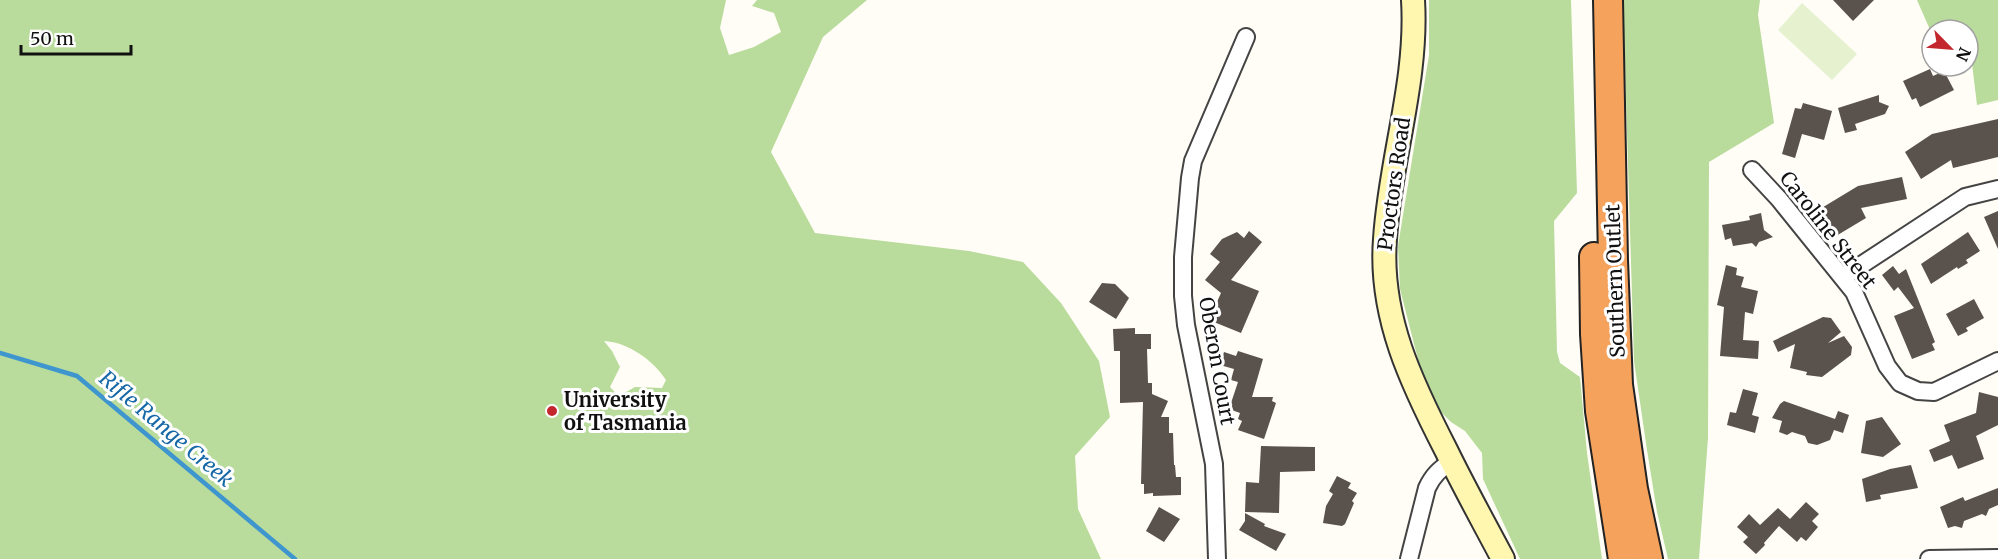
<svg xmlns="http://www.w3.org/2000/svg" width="1998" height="559" viewBox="0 0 1998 559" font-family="Merriweather,serif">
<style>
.forest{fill:#b9dc9c;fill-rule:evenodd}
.pitch{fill:#e6f2cf}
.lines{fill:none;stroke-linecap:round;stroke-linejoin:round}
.stream{stroke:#3f96cf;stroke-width:4.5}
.building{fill:#5a524d}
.street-casing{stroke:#444;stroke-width:20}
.secondary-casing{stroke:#333;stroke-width:26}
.highway-casing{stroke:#222;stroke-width:32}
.street{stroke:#fff;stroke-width:16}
.secondary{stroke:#fff6b0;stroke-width:22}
.highway{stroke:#f5a25d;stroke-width:28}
.poi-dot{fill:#c4262e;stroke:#fff;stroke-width:2}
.labels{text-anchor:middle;stroke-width:6;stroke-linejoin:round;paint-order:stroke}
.street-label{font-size:20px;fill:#111;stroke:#fff}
.poi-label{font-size:20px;font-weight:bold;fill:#111;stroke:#fff;text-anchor:start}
.water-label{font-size:21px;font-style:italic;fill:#1768a6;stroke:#fff}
</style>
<rect width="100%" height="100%" fill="#fffdf5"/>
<g class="forest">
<path d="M0,0h726l-6,28 9,27 25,-8 27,-15 -7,-19 -22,-7 5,-6h110l-44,37 -52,115 44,81 154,18 54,11 38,41 38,58 11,56 -35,39 3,53 23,50h-1101zM604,341c24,1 50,20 62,39l-4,8 -27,-1 -16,9 -9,-9 10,-20 -8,-16z"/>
<path d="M1429,0h142l6,193 -23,28 3,131 3,11 20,14 7,76 15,106h-82l-37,-80 -1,-26 -17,-22 -14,-9 -12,-12 -16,-31 -23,-90 -2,-43 31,-191z"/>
<path d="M1623,0h137l-2,15 16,108 -65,39 -1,276 -9,121h-31l-11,-47 -10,-62 -13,-89z"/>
<path d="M1917,0h81v100l-21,5 -9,-75h-36l-1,2z"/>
</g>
<path class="pitch" d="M1802,3l55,51 -25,26 -54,-50z"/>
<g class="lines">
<path class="stream" d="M0,353l77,23 218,183"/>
</g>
<g class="building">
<path d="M1833,0h41l-21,21z"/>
<path d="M1930,69l3,7 11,-5 10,19 -34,17 -4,-9 -4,2 -9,-19z"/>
<path d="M1879,95v7l10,4 -4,8 -30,10 2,6 -12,3 -7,-25z"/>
<path d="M1803,103l29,8 -8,29 -22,-6 -7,24 -13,-4 13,-46 6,1z"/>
<path d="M1998,119v38l-45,11 -2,-8 -30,19 -16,-27 27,-18z"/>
<path d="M1902,177l5,22 -46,9 5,10 -30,18 -16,-27 38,-23z"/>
<path d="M1998,211v38l-14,-32z"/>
<path d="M1761,213l3,17 9,7 -14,5 -3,5 -4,-4 -19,3 -2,-8 -6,2 -3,-15 28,-5 -1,-4z"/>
<path d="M1249,231l13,11 -31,38 28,11 -18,42 -32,-13 12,-27 -16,-13 15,-18 -10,-8 12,-15 15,-7 7,6z"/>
<path d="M1968,232l12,19 -14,9 2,3 -10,6 -1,-2 -26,17 -10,-20z"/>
<path d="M1726,265l11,3 -1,7 8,2 -3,10 17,4 -5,23 -8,-2 -2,28 16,1 -1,18 -38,-3 4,-49 -7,-2z"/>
<path d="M1893,266l6,8 7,-5 29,73 -3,2 3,6 -23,9 -18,-43 20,-8 -16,-21 -4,4 -12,-16z"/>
<path d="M1102,283l13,1 14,14 -13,21 -27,-17z"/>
<path d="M1974,299l10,19 -18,10 2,3 -10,5 -12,-22z"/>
<path d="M1823,317l8,1 10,14 -13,11 16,-7 8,11 -1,8 -29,22 -16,-2 1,-3 -17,-4 5,-24 -17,8 -5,-11z"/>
<path d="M1135,328v6h16v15h-4l1,34h4v11l16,7 -7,16h8v16h4l1,32h1l1,12h5v18l-28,1v-3l-9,1v-10h-3l2,-82 -23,1v-52h-6l-1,-22z"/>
<path d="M1238,351l25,8 -11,38h21l-1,4 4,2 -12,36 -26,-9 4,-9 -4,-2 2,-6 -11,-4 9,-27 -7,-2 3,-11 -14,-4 4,-13 12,4z"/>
<path d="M1743,389l15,4 -6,22 7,2 -4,16 -28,-8 3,-13 6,1z"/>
<path d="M1979,392l19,5v28l-22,11 8,23 -26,10 -6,-14 -18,7 -5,-12 21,-9 -6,-16 32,-12z"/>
<path d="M1784,401l51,18 3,-8 11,4 -6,18 -9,-3 -4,10 -13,5 -9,-2 -3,-7 -13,-4 -5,3 -8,-3 3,-11 -10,-3 8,-14z"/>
<path d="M1882,417l19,27 -18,13 -22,-4 5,-32z"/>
<path d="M1261,446l54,1v24l-35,1 -1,41 -34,-1 1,-30 13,1z"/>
<path d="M1911,465l7,23 -38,7 1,4 -15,3 -4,-23 28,-10z"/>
<path d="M1337,476l14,7 -3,5 9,5 -5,8 2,2 -9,21 -3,2 -19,-3 3,-17 7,-12 -4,-3z"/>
<path d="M1998,488v17l-9,4 -3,7 -4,-2 -18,7 -2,7 -7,-2 -7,2 -8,-21 23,-10 2,4z"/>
<path d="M1806,502l13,12 -7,7 6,6 -12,14 -5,-4 -4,5 -18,-16 -15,17 1,2 -9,9 -13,-12 5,-5 -11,-10 12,-13 11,11 18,-17 12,11z"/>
<path d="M1159,507l21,12 -16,23 -18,-11z"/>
<path d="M1245,513l20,11 -1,2 22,8 -10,17 -37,-21 6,-9z"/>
</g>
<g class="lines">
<g class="street-casing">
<g id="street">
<path d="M1752,170l27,29 75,93 33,74 13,17 18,8 16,1 64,-31"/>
<path d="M1843,277l122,-80 33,-8"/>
<path d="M1217,559l-3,-95 -28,-139 -3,-29v-39l7,-79 3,-17 53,-124"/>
<path d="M1409,559l18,-71c6,-13 13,-19 25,-27"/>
<path d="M1929,559l69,-1"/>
</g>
</g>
<g class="secondary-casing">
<path id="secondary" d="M1413,0c5,81 -23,159 -28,239 -6,77 27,145 61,211 18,37 38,73 57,109"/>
</g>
<g class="highway-casing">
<g id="highway">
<path d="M1608,0l5,260 5,125 15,104 15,70"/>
<path d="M1594,257l1,77 5,77 23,148"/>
</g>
</g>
<use href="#street" class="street"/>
<use href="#secondary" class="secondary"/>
<use href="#highway" class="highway"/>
</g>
<circle class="poi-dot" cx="552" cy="411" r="6"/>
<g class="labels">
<g class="street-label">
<text transform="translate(1394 184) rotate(-82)" y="7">Proctors Road</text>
<text transform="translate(1828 230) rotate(52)" y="7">Caroline Street</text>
<text transform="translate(1615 281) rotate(-92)" y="7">Southern Outlet</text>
<text transform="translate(1217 361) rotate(80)" y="7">Oberon Court</text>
</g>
<g class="poi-label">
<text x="564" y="407">University<tspan x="564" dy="23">of Tasmania</tspan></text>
</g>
<g class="water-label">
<text transform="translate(166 429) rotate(40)" y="7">Rifle Range Creek</text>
</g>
</g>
<g transform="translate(1950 48) rotate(115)"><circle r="28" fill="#ffffff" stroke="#a0a0a0" stroke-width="1.5"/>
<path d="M0-4.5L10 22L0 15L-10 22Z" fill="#c4262e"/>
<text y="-9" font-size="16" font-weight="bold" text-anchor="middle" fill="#111111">N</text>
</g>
<path d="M21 45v9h110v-9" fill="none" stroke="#111111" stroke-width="3"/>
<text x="30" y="45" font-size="18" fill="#111111" stroke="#ffffff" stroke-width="4.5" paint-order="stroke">50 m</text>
</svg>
